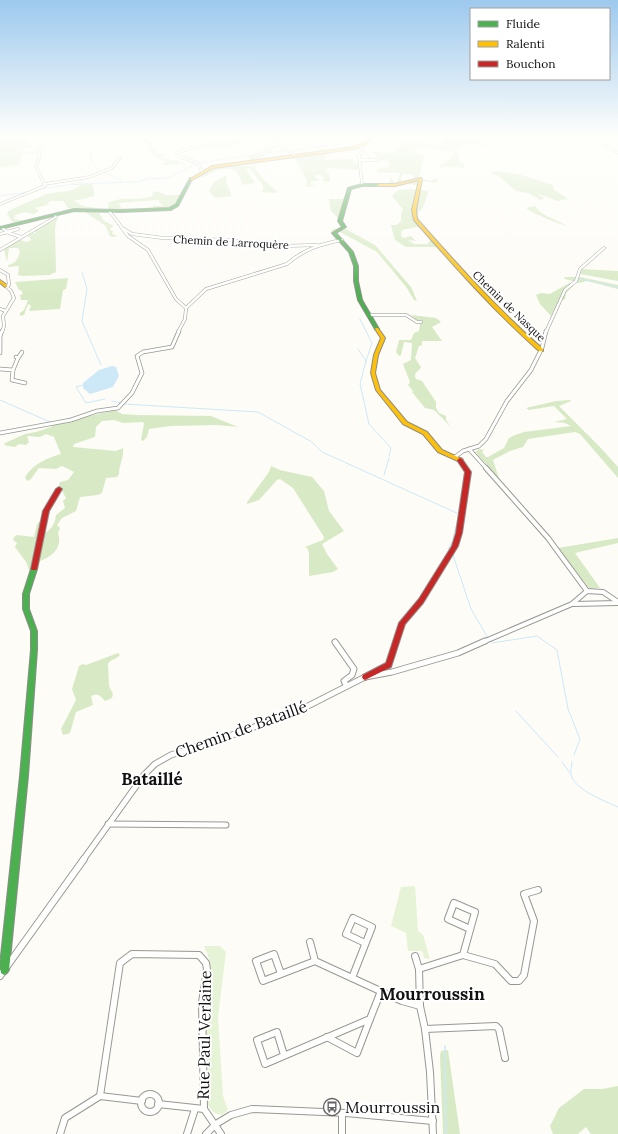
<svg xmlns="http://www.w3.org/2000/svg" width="618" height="1134" viewBox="0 0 618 1134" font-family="Lora,serif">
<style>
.green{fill:#e7f3d7}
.forest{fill:#d8eac5}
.water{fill:#cde8f7}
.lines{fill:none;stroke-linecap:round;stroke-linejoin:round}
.stream-far1{stroke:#cde8f7;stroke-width:1}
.stream{stroke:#cde8f7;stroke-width:1.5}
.street-far5-casing{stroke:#979795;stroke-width:3}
.street-far4-casing{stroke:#979795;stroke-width:3.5}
.street-far3-casing{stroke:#979795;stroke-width:4.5}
.street-far2-casing{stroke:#979795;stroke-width:6}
.street-far1-casing{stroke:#979795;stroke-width:7}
.street-casing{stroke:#979795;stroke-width:8}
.fast-casing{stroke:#8e8d8b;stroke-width:2}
.slow-casing{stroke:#8e8d8b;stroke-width:2}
.jam-casing{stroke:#8e8d8b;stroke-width:2}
.street-far5{stroke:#fffffe;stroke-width:2}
.street-far4{stroke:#fffffe;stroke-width:2.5}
.street-far3{stroke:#fffffe;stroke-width:3}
.street-far2{stroke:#fffffe;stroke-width:4}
.street-far1{stroke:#fffffe;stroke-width:5}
.street{stroke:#fffffe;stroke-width:6}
.fast{fill:#4caf50;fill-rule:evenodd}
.slow{fill:#ffc107;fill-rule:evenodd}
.jam{fill:#c62828;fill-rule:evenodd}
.labels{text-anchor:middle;stroke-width:4;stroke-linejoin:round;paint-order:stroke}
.far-street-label{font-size:11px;fill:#111;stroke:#fff}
.near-street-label{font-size:16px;fill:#111;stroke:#fff}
.near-poi-label{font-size:16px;fill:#111;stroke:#fff;text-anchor:start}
.near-neighbourhood-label{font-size:17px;font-weight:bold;fill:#111;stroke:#fff}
</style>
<rect width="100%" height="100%" fill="#fdfcf7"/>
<g class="green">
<path d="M415,886l3,45 5,4 7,24 -6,-1 -2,-7h-14l-2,-18 -15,-7 10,-39z"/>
<path d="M204,946h16l6,6 -8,65 5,79 5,14 -6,5c-8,-1 -12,-5 -15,-13l-2,-99 5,-42z"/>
</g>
<g class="forest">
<path d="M0,135h19l14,12 -10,1v4l14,-1 1,2 -16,2 -3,10 -19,2z"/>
<path d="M468,135h9l2,8 10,3 -22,-2 -8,3 -1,4 1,10 6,4 -1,3 -18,-2 -8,2 12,-9 5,-6 -2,-2 -40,-4 2,3 9,6 -5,22 11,3 4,-2 4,1 -3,3 -13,-2 -3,5 -9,-2 -1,-2 6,-2 -2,-5 -11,-1 -1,7 3,3h-22l8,-2v-6l4,6h3l3,-9 -28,-1h5l2,-3 10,-1v-7l-9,-1c-3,-6 -5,-7 -12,-7l2,6h-1l-4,-7 29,1c2,-3 4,-8 8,-10 7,-4 35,3 44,4l-6,-8 14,-3 11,1z"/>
<path d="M140,138h6l7,6 -2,2 5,3 -1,1 2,3 10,1 -4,3 -6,-3c5,5 14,8 21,7l1,4h-17l4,-3 -13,-7 -8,-13 -5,-2z"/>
<path d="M276,143l7,2 -12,5 1,2 -12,6 2,2 -12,2v-7l16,-6v-2l8,-1z"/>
<path d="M326,152l-1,8 29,-1v3l3,1v-4h2l1,11 -32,-2 -3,2 4,3 1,9 -7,-1 1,-3 -3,-3h-5l-2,2 6,3 -10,2 1,3 6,1 -10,1 -1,-9 -13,-22z"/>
<path d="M252,163h2c3,14 16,21 24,30l-17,-1 2,-2v-5l-14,-17 -3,1 9,14 -12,2 -6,-13c-20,-10 -27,7 -43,7l25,-13h34z"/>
<path d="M498,171l23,4 32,10v4l15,10 -11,2 -21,-8 8,5 -3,2 -13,-7 -12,-2 -16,-14 -10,-5z"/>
<path d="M227,175l-1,7 6,14 -17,2 -6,-7 5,-9z"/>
<path d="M74,184h20l-2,1 2,4v7l-20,5 9,5 14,2 -24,1 -5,-1 -5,-7h-13l-3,4 -12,3 4,3 -5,3 -9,-2 -10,3 -1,4 8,1 -1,3 -7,1 -7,-10 1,-3 38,-17 26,-4 8,-4v-1h-10z"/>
<path d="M411,189l18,2 -6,16 -6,7 5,12 -20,4 -1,6 3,2 7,-2 5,5 -8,-1 6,4h14l1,-3 4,-1 6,7h-33l-11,-7 -4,-15h6l4,-4v-8l2,-4 -11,-13 6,-6z"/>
<path d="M157,191l9,4h14c-7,15 -12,13 -27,15v-4h10l-5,-6h-3l-37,3 5,7 -14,-1 -1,-6c14,-8 30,-1 45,-7l-1,-3z"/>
<path d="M329,199h15l-5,20 -8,-8z"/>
<path d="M535,206c6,10 22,13 31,20 -13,-5 -27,-9 -40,-18z"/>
<path d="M87,211l12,2 5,8 10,5 -4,2v2l3,1 -1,3 6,2 -5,1 -3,-1 -4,-10 -20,-13z"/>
<path d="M58,215l-3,13 1,44 -7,3 -27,1 -4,-1 1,-9 -11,1v-2c7,-1 10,-6 12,-13l-2,-4h-9l-2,14 -3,-14 14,-10 7,4 5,-1 1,-2 -4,-4 8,-2v-2z"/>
<path d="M342,227l33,18 36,42 6,14 -3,-1 -7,-12 -30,-36 -39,-21 -7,1 2,-3z"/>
<path d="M582,269l36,2v10l-38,-7z"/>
<path d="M564,277h16l38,8v4l-31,-8 -8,2 -14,-4z"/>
<path d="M68,278l-2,11 -3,1 -3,19 -31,2 2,-5 -3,-2 -4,11 -4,1v-3l4,-3 4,-10h-7l-1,-5 3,-1 -2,-4h-2l-4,-8z"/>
<path d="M569,283l5,2 -8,8 -1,6 -7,3 -7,14 -11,-12 -4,-9 5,-2 9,1z"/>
<path d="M411,315l25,3 5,4 -9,5 10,14h-20v4l-3,1 -4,12 6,9c-3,5 -8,6 -5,12l6,2 14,21v6l3,5 7,3v4l5,7 -17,-17 -9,-2 -13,-16 1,-1 -5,-6 2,-3 -7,-18 8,-4 1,-17 -8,-1 -3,13 -2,1 -3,-4 3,-12h12l3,-7 5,-2 1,-8z"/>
<path d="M570,400l1,1 -12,5 40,40 19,21v11l-38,-44 -5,-2 -47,7 -5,8 -13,4 -17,9 6,18 -24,-26 4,-3 5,1 -2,2 4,5h2l16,-9 5,-10 6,-3 9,-3 47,-6 -6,-3 -11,-1 13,-3 -13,-13 -25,4 -3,-2 30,-7z"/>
<path d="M115,410l7,4 15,1 74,1 27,11 -21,-2 -47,1 -21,3 -2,8 -4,4 -2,-1 3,-16 -1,-2 -20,1 -9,-3 -12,1 -6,6 -1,10 -21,7 -1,3 43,4 7,-3c1,9 -4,17 -4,26l-2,3 -11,1 -4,15 -4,2 -18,2 -4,14 -14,7 -5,7 3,3 -2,5c5,14 -6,24 -18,28l-5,18v-5l-5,-2 -4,-10 -11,-15 2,-4 -4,-3 1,-3 3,-2 17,2 3,-13 4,-4 -2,10 5,3c8,-3 11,-10 12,-18l9,-7 -2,-7 3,-3 -7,-13 1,-3 8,-2 6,-8 -12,-6 -6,3 -17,-1 -8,11 -4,2 -2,-4c8,-13 22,-19 36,-23l-7,-17 -8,-3 -6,3 -13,-1 2,6 -3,3 -7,-1 -4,3 -11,-2 1,-2 20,-9 11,-2 15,-5 1,-2z"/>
<path d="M271,466l9,4 32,7 12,14 5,20 15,20 -22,13 5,10 11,15 -5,3 -24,4v-23l-1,-4 -3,-2 18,-7 1,-3 -31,-49 -13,-9 -3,1 -18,20 -12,4v-2l22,-30z"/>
<path d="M618,538v5l-43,10 25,35h-11l-31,-40z"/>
<path d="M118,653l2,2c-4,5 -10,4 -12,9l1,22 4,8 -1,4 -7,3c-4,-5 -7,-8 -14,-5l2,9 -17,7 -6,21 -7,2 -2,-6 15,-29 -4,-11 7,-23 4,-2 3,1z"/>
<path d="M448,1050l12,84h-17l-3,-78 1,-5z"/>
<path d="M618,1086v48h-27l-5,-7 -8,7h-25l-3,-8 9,-18 25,-19h18z"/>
</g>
<path class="water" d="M112,366l4,1 3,9 -6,11 -23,7 -7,-6v-5l16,-13z"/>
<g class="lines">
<g class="stream-far1">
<path d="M143,139l18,20 20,3 5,5"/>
<path d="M87,148l4,3c-1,10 2,16 11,20"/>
<path d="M290,151l59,-8 17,-8"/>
<path d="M199,163l54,-8 10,1 5,-3 16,-2"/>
<path d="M104,172l18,9"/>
<path d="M39,189l36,-5 61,-2 11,-3 21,-1 28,-14"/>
<path d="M0,196l29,-4"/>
<path d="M82,272l5,17 -5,32 19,44"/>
<path d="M579,279l39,8"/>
<path d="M360,319l12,24 -6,18"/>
<path d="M358,349l8,12 -6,23 9,40 22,24 -2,8"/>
<path d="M83,385l-7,2 10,16 19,-4"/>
<path d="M0,400l50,22"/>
<path d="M112,401l9,2"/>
<path d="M124,404l134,8 54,30 10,10 137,62 -6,25"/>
<path d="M60,421l14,-4"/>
<path d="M40,424l13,-2"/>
<path d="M384,475l5,-17"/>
<path d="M448,549l4,-7"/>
<path d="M453,555l18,54 17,29"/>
<path d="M492,643l45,-7 20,14 11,59 12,30 -6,16"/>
<path d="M516,711l42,46"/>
<path d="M562,762l8,11"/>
<path d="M572,762c0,4 -2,9 -1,13 4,15 34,26 47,32"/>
</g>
<path class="stream" d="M445,1046l1,88"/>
<g class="street-far5-casing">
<g id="street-far5">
<path d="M592,135l26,18"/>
<path d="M359,146l4,4 -4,5 3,30"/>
<path d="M360,160h18v-3"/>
<path d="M202,172l-4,-9 -17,-6 -4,-4 13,-5 78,-10 17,7 -2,3 12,7"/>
<path d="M45,184l44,-7 23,-9 8,-10"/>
<path d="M0,204l45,-18 -9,-20 4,-10 -2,-7 11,-6 -3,-8"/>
<path d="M109,211l9,11"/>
<path d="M47,222l9,-5 -1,-2"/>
</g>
</g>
<g class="street-far4-casing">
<g id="street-far4">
<path d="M117,221l11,15 20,14 28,49 10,9"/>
<path d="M2,228l7,5 12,4"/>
<path d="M124,229l8,5 31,4 66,2 53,6 35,-1"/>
<path d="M7,232l11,-3"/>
<path d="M0,234l8,-2"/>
<path d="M0,250l49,-29"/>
<path d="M0,270l8,5 1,10 -3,1 5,5 3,7 -11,18 1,10 -2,6"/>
<path d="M0,309l6,2"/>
<path d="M369,315h37l11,7h4"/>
<path d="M178,332l7,-13 1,-11 20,-19 81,-25c17,-15 34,-20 55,-24"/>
<path d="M546,332l19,-42 11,-9 4,-12 24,-21"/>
</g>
</g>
<g class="street-far3-casing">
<g id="street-far3">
<path d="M0,336l2,-5"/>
<path d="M0,336v17"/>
<path d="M18,358l4,-6"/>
<path d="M0,369l13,1 -1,10 13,3"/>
<path d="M13,370l5,-12 -2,-1"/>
<path d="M0,433l71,-13 26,-9 21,-3 14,-15 10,-20 -5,-17 6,-4 29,-5 7,-16"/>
<path d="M469,449l18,20"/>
<path d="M455,457l8,-6 16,-5 7,-7 21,-38 24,-31 11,-22 4,-17"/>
</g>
</g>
<g class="street-far2-casing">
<g id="street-far2">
<path d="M486,468l62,70 39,53"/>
<path d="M574,604l44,-1"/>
<path d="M483,642l89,-38 15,-13 16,1 15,10"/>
</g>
</g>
<g class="street-far1-casing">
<g id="street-far1">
<path d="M335,642l19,27 -2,6 -8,6 2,4"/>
<path d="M108,824l118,1"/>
<path d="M83,860l61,-85 11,-11 16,-9 67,-22 64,-24 63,-32 27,-5 66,-19 27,-12"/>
</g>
</g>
<g class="street-casing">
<g id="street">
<path d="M310,942l5,19"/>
<path d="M463,955l12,-43 -21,-9 -6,16 22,10"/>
<path d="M415,956l4,13 1,37 5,23 5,43 3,62"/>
<path d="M419,969l44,-14 32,9 16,17h8l5,-6 10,-54 -10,-27 14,-4"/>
<path d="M281,974l-7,-20 -18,7 7,20 52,-20 87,40 18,5"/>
<path d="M0,976l84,-117"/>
<path d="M352,978l20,-51 -19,-9 -7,16 19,9"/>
<path d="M425,1029l71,-3 3,3 6,29"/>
<path d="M327,1037l30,16 13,-34"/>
<path d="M284,1055l-7,-23 -20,8 8,24 105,-45 11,-28"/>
<circle cx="150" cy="1103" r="9"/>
<path d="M100,1096l42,5"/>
<path d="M158,1104l46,5"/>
<path d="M342,1113v21"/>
<path d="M60,1134l5,-16 35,-22 20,-133 12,-9 67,1 7,8 1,7 -5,32 2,107 17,25"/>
<path d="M187,1134l8,-25"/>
<path d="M206,1134l10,-10 15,-9 21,-6 94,4 87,8"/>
</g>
</g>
<g class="fast-casing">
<g id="fast">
<path d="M190,178l2,1 -14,27 -7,4 -51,2 -46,-1 -74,18v-2l74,-18 46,1 49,-2 7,-4z"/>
<path d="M362,184h17l2,1 -2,1h-17l-11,3 -9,32 4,6 -10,6 17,19 5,14v15l4,19 17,29 -2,1 -2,-1 -17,-29 -4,-19v-15l-5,-14 -17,-19 10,-6 -4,-6 10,-33z"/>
<path d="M34,567l3,2 -8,25v15l8,22v19l-9,126 -19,194 -2,3 -3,2 -3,-2 -1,-8 20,-189 11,-126v-19l-8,-22v-15l8,-25z"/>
</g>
</g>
<g class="slow-casing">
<g id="slow">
<path d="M373,135h2l-11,11 -10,3 -141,19 -21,12 -2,-1 22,-13 142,-19 8,-3z"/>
<path d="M421,178l1,1 -6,31 1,9c40,45 80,90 126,130v2h-4c-45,-40 -85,-85 -125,-131l-2,-10 7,-30 -24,6h-16l-2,-1 2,-1h16z"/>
<path d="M0,280l7,5v2h-2l-5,-4z"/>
<path d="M376,328h2l7,10 -7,17 -3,18 5,17 27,32 20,10 15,18 20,9 1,1 -1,1h-4l-20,-9 -15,-18 -20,-10 -27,-34 -5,-17 3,-18 7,-17 -6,-9z"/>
</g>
</g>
<g class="jam-casing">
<g id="jam">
<path d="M460,458l2,1 9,13 -9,61 -4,13 -35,57 -18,21 -14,43 -26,13 -2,-1 -1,-2 1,-2 23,-12 13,-40 20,-24 33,-53 4,-13 9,-61 -8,-12z"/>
<path d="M59,487l3,2 -13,22 -12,58 -1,1h-4l-1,-1 12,-58 13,-22z"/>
</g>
</g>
<use href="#street-far5" class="street-far5"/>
<use href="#street-far4" class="street-far4"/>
<use href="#street-far3" class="street-far3"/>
<use href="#street-far2" class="street-far2"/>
<use href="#street-far1" class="street-far1"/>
<use href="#street" class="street"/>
<use href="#fast" class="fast"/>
<use href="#slow" class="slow"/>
<use href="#jam" class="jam"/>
</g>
<linearGradient id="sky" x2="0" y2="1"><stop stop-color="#9dc9ee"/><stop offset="0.46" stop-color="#fefefb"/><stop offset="1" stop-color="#fefefb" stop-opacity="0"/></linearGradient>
<rect width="618" height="294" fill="url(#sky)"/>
<defs>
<g id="bus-ring" transform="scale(0.9)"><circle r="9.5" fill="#fff" stroke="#646362" stroke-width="1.5"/><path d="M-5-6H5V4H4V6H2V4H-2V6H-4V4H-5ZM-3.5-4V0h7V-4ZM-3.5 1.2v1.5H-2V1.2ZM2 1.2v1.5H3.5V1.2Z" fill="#646362"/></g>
</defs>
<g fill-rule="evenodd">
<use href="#bus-ring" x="332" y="1107"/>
</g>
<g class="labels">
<g class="far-street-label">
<text transform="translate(231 242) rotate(3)" y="4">Chemin de Larroquère</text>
<text transform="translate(509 306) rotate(44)" y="4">Chemin de Nasque</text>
</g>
<g class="near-street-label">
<text transform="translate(241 729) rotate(-20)" y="6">Chemin de Bataillé</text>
<text transform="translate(204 1035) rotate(-89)" y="6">Rue Paul Verlaine</text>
</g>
<g class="near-poi-label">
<text x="345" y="1113">Mourroussin</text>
</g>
<g class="near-neighbourhood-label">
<text x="152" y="785">Bataillé</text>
<text x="432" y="1000">Mourroussin</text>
</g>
</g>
<rect x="470" y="8" width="140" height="72" fill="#ffffff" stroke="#a0a0a0"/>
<rect x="478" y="21" width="20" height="6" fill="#4caf50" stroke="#a0a0a0"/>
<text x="506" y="28" font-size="12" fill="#111111">Fluide</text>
<rect x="478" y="41" width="20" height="6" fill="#ffc107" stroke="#a0a0a0"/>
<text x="506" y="48" font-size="12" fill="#111111">Ralenti</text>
<rect x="478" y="61" width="20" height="6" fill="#c62828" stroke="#a0a0a0"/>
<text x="506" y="68" font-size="12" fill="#111111">Bouchon</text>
</svg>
